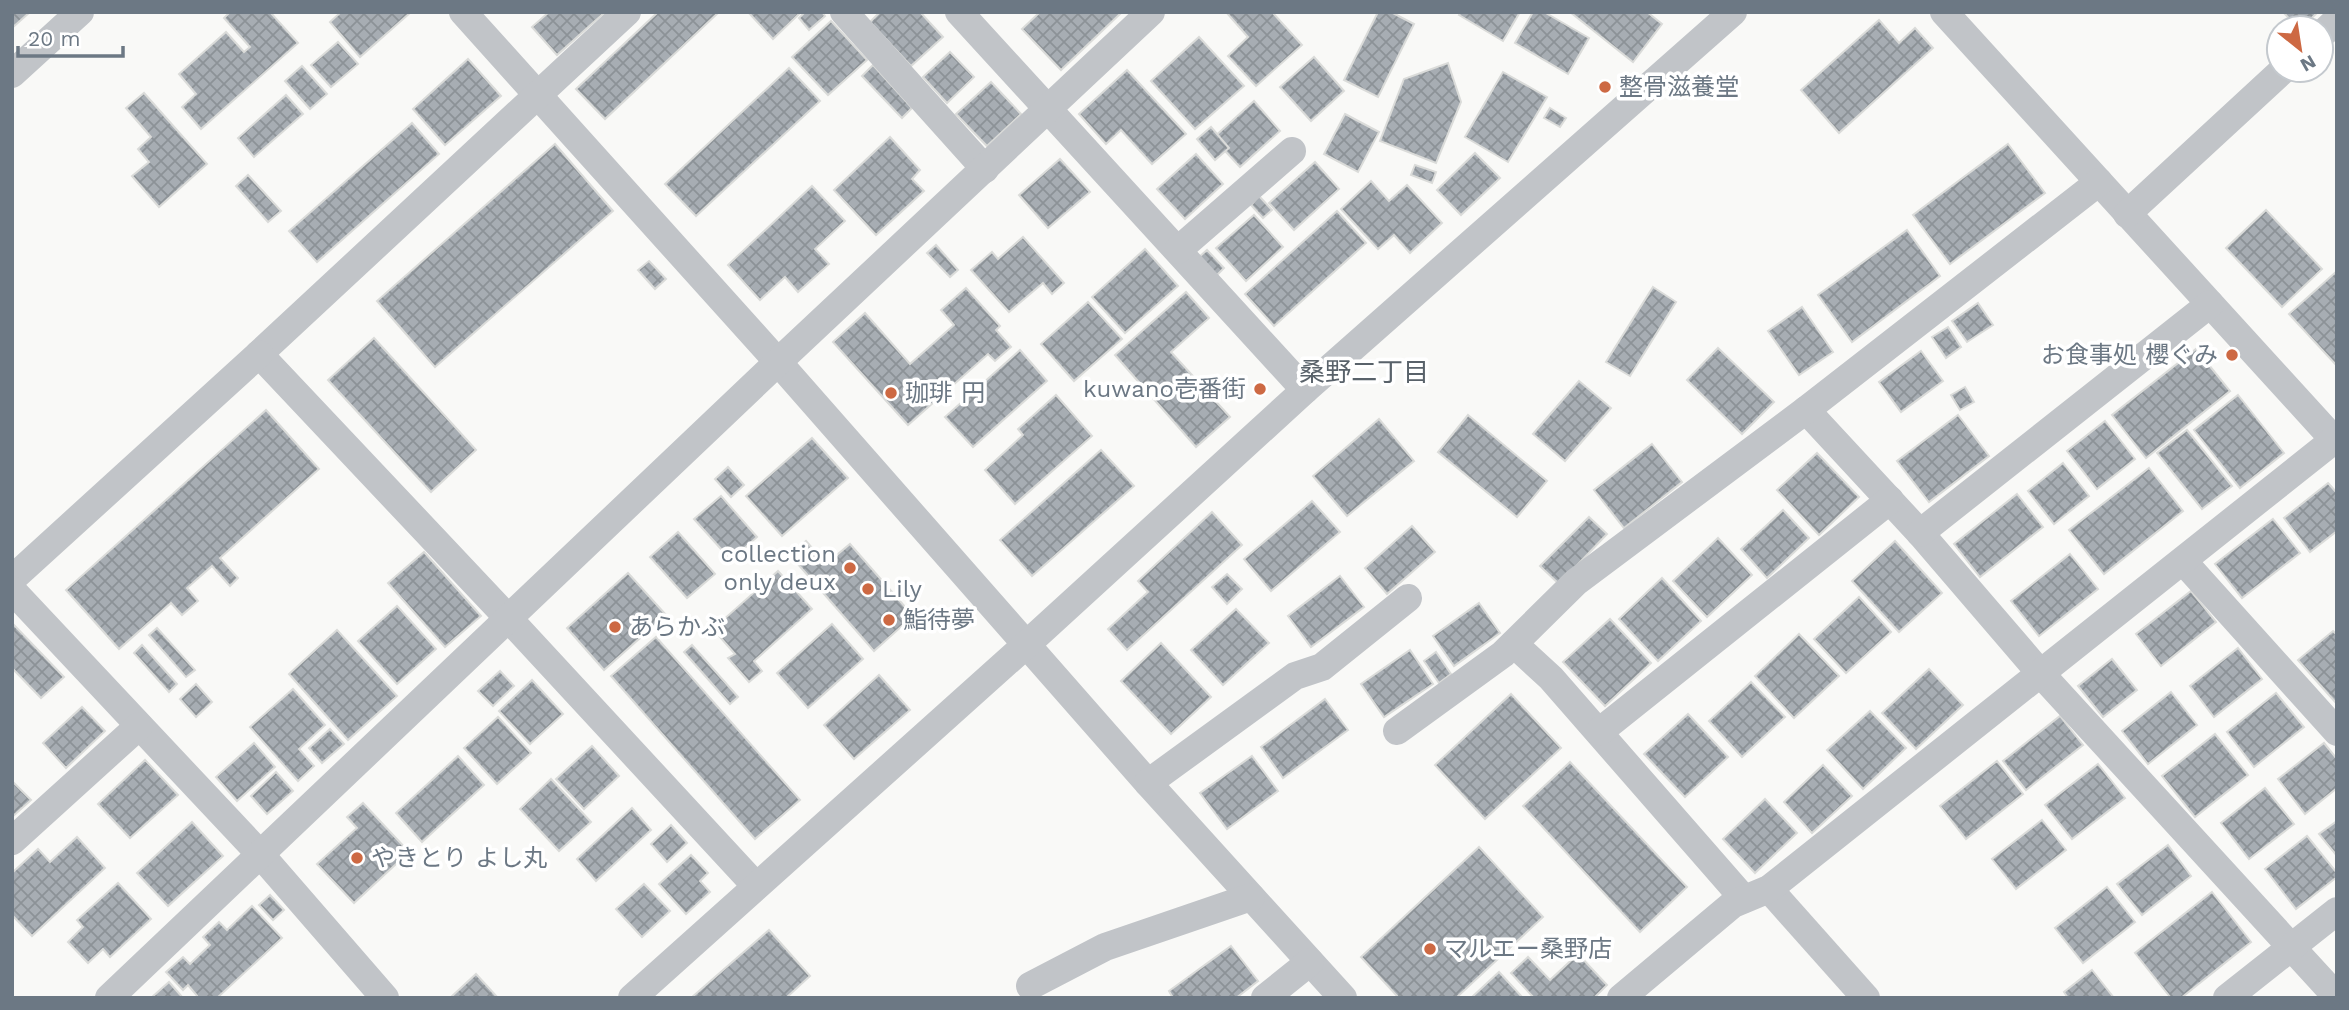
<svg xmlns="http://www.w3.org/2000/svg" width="2349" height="1010" viewBox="0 0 2349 1010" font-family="'Work Sans','Noto Sans JP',sans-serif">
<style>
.building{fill:url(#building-cross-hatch);stroke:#dadbd9;stroke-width:2}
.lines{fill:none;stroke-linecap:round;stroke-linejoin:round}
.minor{stroke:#c1c4c8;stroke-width:28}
.poi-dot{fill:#cd6943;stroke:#fff;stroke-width:2.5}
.labels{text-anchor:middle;stroke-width:7;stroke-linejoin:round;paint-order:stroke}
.poi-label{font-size:24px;fill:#6c7884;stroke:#fff;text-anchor:start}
.neighbourhood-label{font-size:26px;fill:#59626a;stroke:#fff}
</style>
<defs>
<pattern id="building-cross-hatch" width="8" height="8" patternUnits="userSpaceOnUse" patternTransform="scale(1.75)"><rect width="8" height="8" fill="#a7adb3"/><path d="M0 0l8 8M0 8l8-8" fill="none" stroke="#8c9297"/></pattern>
</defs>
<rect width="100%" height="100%" fill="#f9f9f7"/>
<g class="building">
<path d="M12,12h18l-18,16z"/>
<path d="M230,12h40l28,31 -97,86 -19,-22 14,-13 -17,-20 47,-42 18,20 6,-5 -26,-29z"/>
<path d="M341,12h70l-51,45 -30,-35z"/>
<path d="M549,12h56l-48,43 -25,-28z"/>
<path d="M658,12h61l-114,107 -29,-30z"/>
<path d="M748,12h53l-28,27z"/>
<path d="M805,12h17l3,4 -16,14 -10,-12z"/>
<path d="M880,12h40l23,25 -32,29 -41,-44z"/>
<path d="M1040,12h82l-61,58 -39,-41z"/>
<path d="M1226,12h46l30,33 -46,41 -28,-30 20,-19z"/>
<path d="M1378,12h13l23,12 -36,73 -34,-17z"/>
<path d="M1461,12h59l-17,29 -44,-26z"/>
<path d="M1533,12h11l45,26 -21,36 -53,-31z"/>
<path d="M1570,12h77l15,12 -29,38z"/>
<path d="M2283,12h35l-17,16h-3z"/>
<path d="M1879,20l20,23 16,-15 18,20 -94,85 -38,-43z"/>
<path d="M831,21l36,39 -39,35 -36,-38z"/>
<path d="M1199,37l45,49 -49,43 -44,-48z"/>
<path d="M338,42l20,22 -27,23 -20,-22z"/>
<path d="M950,52l24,25 -27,26 -24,-26z"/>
<path d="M1314,57l30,34 -33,30 -31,-34z"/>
<path d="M468,59l33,37 -56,49 -32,-36z"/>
<path d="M1448,63l13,39 -25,61 -56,-22 24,-62z"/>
<path d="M873,65l39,43 -10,10 -40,-42z"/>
<path d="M302,66l25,28 -17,15 -25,-28z"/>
<path d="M789,68l31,33 -124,115 -31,-32z"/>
<path d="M1127,70l59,64 -34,30 -31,-34 -15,14 -27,-30z"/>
<path d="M1503,72l44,25 -39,65 -43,-25z"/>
<path d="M991,82l30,32 -34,32 -31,-32z"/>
<path d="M144,93l63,71 -48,43 -27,-31 17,-14 -11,-13 13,-12 -25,-29z"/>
<path d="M286,95l17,19 -49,43 -16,-19z"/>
<path d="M1254,101l26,30 -40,36 -27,-29z"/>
<path d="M1550,108l16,10 -6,9 -16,-9z"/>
<path d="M1345,114l34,18 -21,40 -34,-18z"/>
<path d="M412,123l27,31 -122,108 -28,-31z"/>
<path d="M1211,127l18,21 -14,12 -18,-21z"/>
<path d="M890,137l30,33 -8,9 12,12 -48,44 -42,-45z"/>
<path d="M555,144l58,67 -178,156 -58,-66z"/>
<path d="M2008,144l37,49 -95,71 -37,-49z"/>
<path d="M1475,153l25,25 -39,37 -24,-25z"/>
<path d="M1196,154l27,30 -38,35 -28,-30z"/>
<path d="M1060,159l30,33 -42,36 -29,-33z"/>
<path d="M1315,162l24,27 -45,41 -25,-27z"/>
<path d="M1415,165l21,7 -4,11 -21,-8z"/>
<path d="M248,175l33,36 -13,11 -32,-36z"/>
<path d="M1371,181l18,20 18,-16 35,38 -32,30 -16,-18 -16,14 -37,-40z"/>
<path d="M812,186l33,35 -30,28 14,15 -31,28 -13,-15 -25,23 -32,-35z"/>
<path d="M1259,196l13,14 -9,8 -12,-13z"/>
<path d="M2266,210l56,59 -40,38 -56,-59z"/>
<path d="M1337,211l29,32 -92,83 -29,-32z"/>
<path d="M1254,215l29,32 -37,34 -30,-33z"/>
<path d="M1907,230l33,46 -88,66 -34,-47z"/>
<path d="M1023,237l41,46 -12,11 -9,-11 -34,29 -38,-42 21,-18 6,7z"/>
<path d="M936,245l22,25 -8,7 -23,-24z"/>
<path d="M1145,249l33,37 -53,47 -33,-36z"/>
<path d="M1207,250l17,18 -9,9 -17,-19z"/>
<path d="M649,261l17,18 -11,10 -17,-19z"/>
<path d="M2337,271v95l-48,-52z"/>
<path d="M1653,287l23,15 -46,74 -24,-14z"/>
<path d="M966,288l34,38 -4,4 15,17 -16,14 -7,-7 -80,71 -75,-83 32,-29 45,51 44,-39 -13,-15z"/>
<path d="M1186,292l23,26 -38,34 59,65 -34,30 -81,-92z"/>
<path d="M1088,302l34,37 -48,42 -33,-37z"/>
<path d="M1978,303l15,22 -26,17 -15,-21z"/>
<path d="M1802,307l31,45 -34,23 -31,-44z"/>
<path d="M1948,327l13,20 -15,11 -14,-21z"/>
<path d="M374,338l102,112 -45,42 -103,-112z"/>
<path d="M1718,348l56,54 -32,32 -55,-54z"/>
<path d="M2196,349l34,42 -84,67 -34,-43z"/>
<path d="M1020,350l27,31 -74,66 -28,-30z"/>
<path d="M1921,351l22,30 -42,31 -22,-30z"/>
<path d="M1579,381l32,27 -46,53 -32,-27z"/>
<path d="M1965,387l9,15 -14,8 -9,-15z"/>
<path d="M1056,395l36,41 -77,68 -30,-34 38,-35 -5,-6z"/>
<path d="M2238,395l46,58 -44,35 -46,-58z"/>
<path d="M266,410l53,59 -99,89 18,20 -8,8 -18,-20 -25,22 11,13 -16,14 -11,-12 -52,46 -53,-59z"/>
<path d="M1468,415l79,66 -30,36 -79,-65z"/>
<path d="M1958,415l31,41 -60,46 -32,-41z"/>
<path d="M1379,419l35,42 -67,55 -34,-40z"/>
<path d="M2105,421l30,38 -38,30 -30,-38z"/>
<path d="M2187,430l45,56 -30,23 -45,-56z"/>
<path d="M812,438l36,40 -66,58 -36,-40z"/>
<path d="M1652,444l30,38 -58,46 -30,-38z"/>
<path d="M1101,450l33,36 -102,90 -32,-36z"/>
<path d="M1817,453l42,44 -40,38 -42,-45z"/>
<path d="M2063,463l26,33 -35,28 -26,-33z"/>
<path d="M728,467l16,18 -13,12 -16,-18z"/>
<path d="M2149,468l34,43 -79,63 -35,-44z"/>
<path d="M2328,483l9,10v38l-27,21 -26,-34z"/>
<path d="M2017,494l26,33 -63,50 -26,-33z"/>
<path d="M721,496l36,41 -26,23 -37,-41z"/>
<path d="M1312,501l28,31 -69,59 -27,-32z"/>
<path d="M1783,510l26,28 -42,40 -26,-29z"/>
<path d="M1212,512l30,33 -115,105 -19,-21 40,-37 -10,-11z"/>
<path d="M1589,517l18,17 -48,50 -19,-18z"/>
<path d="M2273,519l27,34 -58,45 -27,-34z"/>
<path d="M1412,526l23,26 -48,42 -22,-26z"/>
<path d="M678,532l37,42 -28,24 -37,-41z"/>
<path d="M1718,538l34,37 -45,42 -34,-36z"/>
<path d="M806,541l20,23 24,-20 63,72 -39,35 -84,-96z"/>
<path d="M1895,541l47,52 -43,39 -47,-51z"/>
<path d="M424,552l57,64 -36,31 -57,-64z"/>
<path d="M2070,554l28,35 -59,47 -28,-35z"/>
<path d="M778,571l34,38 -58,52 8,10 -13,11 -21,-24 7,-4 -22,-25z"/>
<path d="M628,573l38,42 -62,55 -37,-42z"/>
<path d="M1227,574l15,15 -15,15 -15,-17z"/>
<path d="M1340,576l24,31 -53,40 -23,-31z"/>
<path d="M1662,578l39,43 -43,40 -39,-42z"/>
<path d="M2191,591l25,31 -55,44 -25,-32z"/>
<path d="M1859,597l32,35 -45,41 -32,-34z"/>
<path d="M1479,603l21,30 -46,33 -21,-30z"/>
<path d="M397,606l39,43 -39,35 -39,-43z"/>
<path d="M1236,609l33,34 -46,42 -32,-35z"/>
<path d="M1610,619l41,44 -46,43 -42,-44z"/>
<path d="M12,623l52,54 -23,21 -29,-30z"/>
<path d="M832,624l31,35 -55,49 -31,-35z"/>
<path d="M157,628l38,42 -9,7 -37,-42z"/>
<path d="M337,630l60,66 -49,44 -59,-66z"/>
<path d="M2333,631l4,4v69l-39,-44z"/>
<path d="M1799,634l40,42 -45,42 -39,-42z"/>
<path d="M656,637l144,163 -45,39 -144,-163z"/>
<path d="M1161,643l50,54 -40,37 -50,-53z"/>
<path d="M142,645l35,39 -8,8 -35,-39z"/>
<path d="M692,645l46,52 -8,7 -46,-52z"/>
<path d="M2238,648l24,31 -48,38 -24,-31z"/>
<path d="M1410,650l23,34 -49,33 -23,-33z"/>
<path d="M1436,652l15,22 -12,9 -15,-22z"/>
<path d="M2112,659l25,31 -34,27 -25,-31z"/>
<path d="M1929,669l34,36 -47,44 -34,-36z"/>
<path d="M500,671l14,15 -21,20 -15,-15z"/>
<path d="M879,675l31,35 -56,49 -30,-34z"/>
<path d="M532,680l31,34 -33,30 -31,-33z"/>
<path d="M1751,682l34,35 -43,40 -33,-36z"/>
<path d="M196,684l16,18 -16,15 -16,-18z"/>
<path d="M293,689l32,36 -26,24 15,17 -16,15 -48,-54z"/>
<path d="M2171,692l26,33 -49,39 -26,-33z"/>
<path d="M2276,693l28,34 -50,40 -27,-35z"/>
<path d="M1511,694l50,54 -76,71 -50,-54z"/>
<path d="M1325,699l23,31 -65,48 -22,-31z"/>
<path d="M82,707l23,24 -39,37 -23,-25z"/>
<path d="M1870,711l36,37 -43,41 -36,-39z"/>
<path d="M1688,714l40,43 -43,40 -41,-43z"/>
<path d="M2060,716l23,29 -57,45 -23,-29z"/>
<path d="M498,717l33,36 -34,31 -33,-36z"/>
<path d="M330,729l14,15 -22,19 -13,-15z"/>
<path d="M2215,734l33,41 -53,42 -33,-41z"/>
<path d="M254,743l21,24 -38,34 -21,-24z"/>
<path d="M2324,743l13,16v29l-32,26 -27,-35z"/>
<path d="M592,746l27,30 -35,33 -28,-30z"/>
<path d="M458,756l26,29 -62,57 -26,-29z"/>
<path d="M1252,756l26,35 -51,38 -27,-36z"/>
<path d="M145,760l33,35 -48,43 -32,-34z"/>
<path d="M1997,761l26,33 -57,45 -26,-33z"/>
<path d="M1570,762l117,125 -47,45 -117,-126z"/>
<path d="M2098,764l27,34 -53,41 -27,-34z"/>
<path d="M1823,765l29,31 -40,37 -28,-31z"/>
<path d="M276,772l17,19 -26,23 -16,-18z"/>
<path d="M551,779l40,43 -32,29 -39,-42z"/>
<path d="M12,781l19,19 -19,17z"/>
<path d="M2265,788l29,36 -45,35 -28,-36z"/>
<path d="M1765,799l32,34 -42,40 -32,-34z"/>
<path d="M363,803l46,49 -55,51 -37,-39 40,-36 -10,-11z"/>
<path d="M632,808l19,22 -55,51 -19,-22z"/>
<path d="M2042,820l24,30 -50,39 -24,-30z"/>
<path d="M2337,821v35l-18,-22z"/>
<path d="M192,822l31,34 -55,50 -31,-33z"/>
<path d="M671,825l16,18 -20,19 -16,-18z"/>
<path d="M2307,836l30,37v4l-41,32 -31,-40z"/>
<path d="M77,837l28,31 -73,68 -20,-21v-42l26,-24 12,13z"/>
<path d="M2168,845l23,31 -49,39 -25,-31z"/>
<path d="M1479,847l64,70 -87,81h-57l-38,-41z"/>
<path d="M691,855l17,18 -8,8 10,11 -24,22 -27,-30z"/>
<path d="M118,883l33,36 -41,38 -7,-8 -15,14 -20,-21 15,-15 -6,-7z"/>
<path d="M644,884l26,27 -28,26 -26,-28z"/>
<path d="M2107,887l28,35 -52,41 -28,-35z"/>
<path d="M2212,892l39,50 -70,56h-10l-36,-45z"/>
<path d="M270,895l14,15 -11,10 -14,-15z"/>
<path d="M252,906l30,32 -65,60h-18l-11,-13 -5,5 -17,-18 17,-15 7,7 20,-19 -7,-8 16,-15 8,8z"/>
<path d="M769,930l41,46 -24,22h-95z"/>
<path d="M1231,946l27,35 -22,17h-63l-4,-7z"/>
<path d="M1578,954l29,31 -13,13h-60l-23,-25 17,-16 22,23z"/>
<path d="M2092,970l22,28h-46l-4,-6z"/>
<path d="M1499,972l24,26h-52z"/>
<path d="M476,974l22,24h-48z"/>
<path d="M169,982l14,16h-32z"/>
</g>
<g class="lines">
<g class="minor">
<path d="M463,12l315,350 370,421 195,215"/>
<path d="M627,12l-368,342 250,265 247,267"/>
<path d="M844,12l141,157"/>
<path d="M959,12l346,378"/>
<path d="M1944,12l393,431"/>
<path d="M2321,35l16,-15"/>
<path d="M12,74l68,-62"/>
<path d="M2127,214l156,-144"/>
<path d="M1178,250l114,-99"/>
<path d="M1806,410l114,123 121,141 296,323"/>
<path d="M1920,533l290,-229"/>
<path d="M2183,561l154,171"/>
<path d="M12,579l247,-225"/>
<path d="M12,590l248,264 125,144"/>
<path d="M1514,644l37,34 193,221"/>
<path d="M1397,731l106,-77 73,-72 230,-172 293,-228"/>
<path d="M1599,732l291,-232"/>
<path d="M1148,783l147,-107 27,-9 86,-69"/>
<path d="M12,841l127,-115"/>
<path d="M1769,889l97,109"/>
<path d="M1030,986l75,-39 146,-50"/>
<path d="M109,998l669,-636 373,-350"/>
<path d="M632,998l395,-354 278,-254 428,-378"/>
<path d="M1265,998l45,-36"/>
<path d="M1621,998l112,-94 36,-15 565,-449"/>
<path d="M2227,998l110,-87"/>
</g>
</g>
<g class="poi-dot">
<circle cx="1605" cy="87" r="7"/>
<circle cx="2232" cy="355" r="7"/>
<circle cx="1260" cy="389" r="7"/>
<circle cx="891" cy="393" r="7"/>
<circle cx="850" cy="568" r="7"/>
<circle cx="868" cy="589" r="7"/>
<circle cx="889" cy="620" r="7"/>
<circle cx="615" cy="627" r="7"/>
<circle cx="357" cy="858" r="7"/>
<circle cx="1430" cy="949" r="7"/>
</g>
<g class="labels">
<g class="poi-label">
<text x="1619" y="95">整骨滋養堂</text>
<text x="2218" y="363" text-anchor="end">お食事処 櫻ぐみ</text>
<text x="1246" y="397" text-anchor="end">kuwano壱番街</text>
<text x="905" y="401">珈琲 円</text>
<text x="836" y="562" text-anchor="end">collection<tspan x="836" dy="28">only deux</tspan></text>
<text x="882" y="597">Lily</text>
<text x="903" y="628">鮨待夢</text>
<text x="629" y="635">あらかぶ</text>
<text x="371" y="866">やきとり よし丸</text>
<text x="1444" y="957">マルエー桑野店</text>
</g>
<g class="neighbourhood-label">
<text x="1364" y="381">桑野二丁目</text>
</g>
</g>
<rect width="2349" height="1010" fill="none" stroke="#6c7884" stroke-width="28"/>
<g transform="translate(2300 49) rotate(150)"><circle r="33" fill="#ffffff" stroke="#c4c9ce" stroke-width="2"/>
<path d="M0-5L12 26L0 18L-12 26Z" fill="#cd6943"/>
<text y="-10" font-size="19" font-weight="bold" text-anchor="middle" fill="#6c7884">N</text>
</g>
<path d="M18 46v10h105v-10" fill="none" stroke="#6c7884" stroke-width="3.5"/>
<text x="28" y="46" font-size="21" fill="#6c7884" stroke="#ffffff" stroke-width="5" paint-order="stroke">20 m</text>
</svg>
